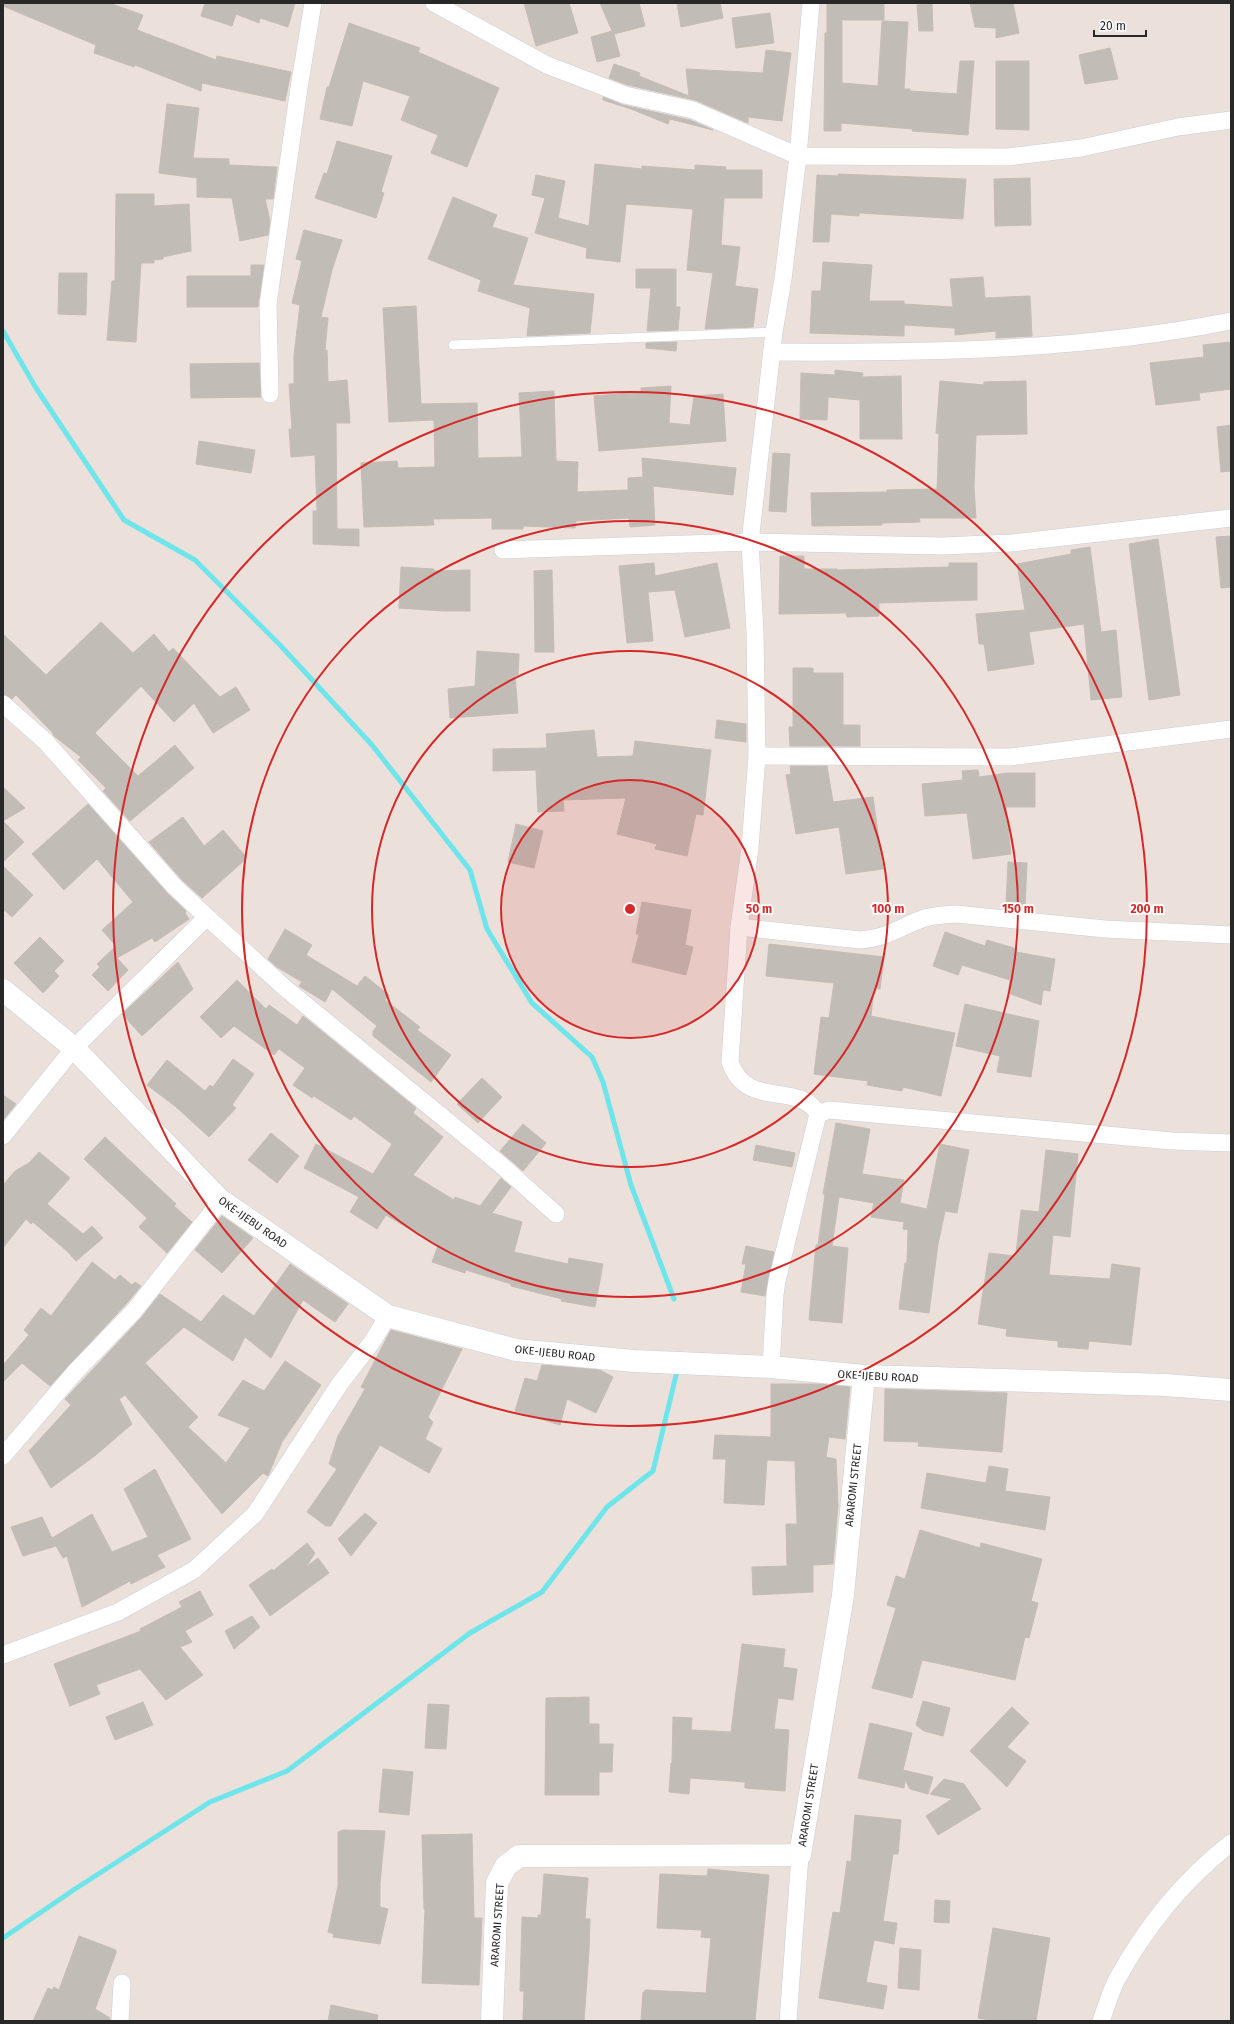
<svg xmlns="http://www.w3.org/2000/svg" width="1234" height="2024" viewBox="0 0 1234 2024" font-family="'Fira Sans',sans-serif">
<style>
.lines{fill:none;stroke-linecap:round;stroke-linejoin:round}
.stream{stroke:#6ee4eb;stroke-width:5}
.building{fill:#c2bcb6;stroke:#c6bcb4}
.lane-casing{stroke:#c8cfda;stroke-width:10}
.street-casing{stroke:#c8cfda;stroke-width:18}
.secondary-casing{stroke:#c8cfda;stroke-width:23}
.lane{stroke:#fff;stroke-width:9}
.street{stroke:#fff;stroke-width:17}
.secondary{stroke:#fff;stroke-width:22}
.ring{fill:none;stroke:#d62828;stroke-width:2}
.labels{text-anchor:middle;stroke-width:4;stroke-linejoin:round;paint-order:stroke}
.street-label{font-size:11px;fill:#282828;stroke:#fff}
.centre{fill:#d62828;stroke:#fff;stroke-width:2}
.ring-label{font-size:12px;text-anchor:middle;font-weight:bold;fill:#d62828;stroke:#fff;stroke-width:4;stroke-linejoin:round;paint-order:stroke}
</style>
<rect width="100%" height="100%" fill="#ebe0da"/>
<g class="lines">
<g class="stream">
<path d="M3,331l33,57 88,132 71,40 85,85 92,100 98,125 17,59 45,74 60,54 11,25 28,103 43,114"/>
<path d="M3,1938l72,-49 135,-87 77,-31 183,-138 72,-41 65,-85 46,-36 25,-104"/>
</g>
</g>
<g class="building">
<path d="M3,3h106l34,12 -6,15 79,30 1,-4 74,16 -6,29 -83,-18 -1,8 -66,-26 -1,2 -40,-14 2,-8 -93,-39z"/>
<path d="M205,3h90l-7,24 -28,-9 -1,5 -23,-9 -4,12 -31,-10z"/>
<path d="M524,3h45l9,30 -42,13z"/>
<path d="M600,3h39l6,23 -31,8 6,22 -23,6 -6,-25 21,-6z"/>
<path d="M677,3h43l3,15 -42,9z"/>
<path d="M827,3h57v17h-42v63l36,3 4,-65 26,1 -4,67h6v2l47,3 3,-33h14l-6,74 -56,-4 1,-2 -72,-6v8h-17l1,-98h2z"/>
<path d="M970,3h43l6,30 -23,5v-10l-21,-1z"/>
<path d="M932,4l1,27h-14l-2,-26z"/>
<path d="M770,13l4,30 -38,5 -4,-30z"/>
<path d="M349,23l71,25 -2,4 81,36 -32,79 -36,-14 7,-18 -37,-15 9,-24 -47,-15 -11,45 -32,-7 7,-32h2z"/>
<path d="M1110,48l8,31 -33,5 -6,-29z"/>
<path d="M766,50l25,3 -9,68 -34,-4v6l-53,-23 -67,-15 -19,-7 5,-14 26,9 -1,3 50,20 -3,-27 77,4z"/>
<path d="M996,61h33v69l-33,-1z"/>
<path d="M603,97l20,8 67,15 23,10 -43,-11 -2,5 -37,-15 -28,-9z"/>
<path d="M167,104l32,4 -6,50 36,1v6l48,2 -4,32h-8l5,22 -2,14 -28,6 -8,-43 -35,-1v-19l-38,-5z"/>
<path d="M337,141l55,15 -11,36 3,1 -8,25 -61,-20 9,-25 3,1z"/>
<path d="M595,164l47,5v-3l53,4v-5l31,2 -1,3h37v28h-38l-3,47 19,2 -5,39 23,3 -5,38 -48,2 8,-56 -26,-3 6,-61 -67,-5 -6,58 -34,-4 1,-10 -52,-15 10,-35 -13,-3 4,-20 29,6 -7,37 31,8z"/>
<path d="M838,174l128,5 -3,40 -104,-6v3l-28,-2 -2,28h-16l4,-67 21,1z"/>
<path d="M1030,178l1,47 -36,1 -1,-47z"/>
<path d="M116,194h38v12l35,-2 2,47 -28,6v2l-9,1v3h-13l-5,79 -29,-2 5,-59h3z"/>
<path d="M453,197l44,18 -5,12 36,11 -15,47 81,9 -4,39 -63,3 3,-28 -52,-17 3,-11 -53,-21z"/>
<path d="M304,230l38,10 -10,30 -11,47 7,1 -3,32h2l1,32 19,-2 3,43h-14l1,106h22v17l-46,-2v-33h4l-2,-56 -24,2 -2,-28h3l-3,-45h5v-29l6,-50 -8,-2 10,-42 -6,-2z"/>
<path d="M823,262l49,3 -3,36h35v3l49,3 -3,-28 33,-2 2,21 45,-2 2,40 -36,2v-7l-41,4v-7l-51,-3v11l-94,-3 2,-42h9z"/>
<path d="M251,265h13l-6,42h-71v-31h64z"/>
<path d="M636,269h40v38h4l-2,23 -31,1 4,-43h-15z"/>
<path d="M59,273h28l-1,42 -28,-1z"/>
<path d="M416,306l5,98 56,-1 1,55 44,-1 -3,-64 35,-2 2,70 22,1 -1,30 51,-2v-12l15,-1 -1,-19 94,10 -3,27 -80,-9 2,39 -25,2 -1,-9 -53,3 -1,7 -52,-2v3h-31v-11l-59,1 1,6 -70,2 -3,-64 36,-2 1,7 37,-1 -1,-47 -45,2 -6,-114z"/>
<path d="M677,342l-1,9 -30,-3v-5z"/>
<path d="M1231,342v47l-32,4 1,7 -44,5 -6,-42 54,-6 -1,-12z"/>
<path d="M259,363l2,34 -70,1 -1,-34z"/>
<path d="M835,370l28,3 -1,4 39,-1 1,63h-42v-39l-32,-3 -1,23 -27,-1 1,-46 34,2z"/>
<path d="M940,381l44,4v-3l42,-1 1,53 -51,1 -2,52 2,31h-57l1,4 -38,1v2l-70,1 -1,-33 76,-1v-2l50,-1 2,-55 -3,-1z"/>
<path d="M671,386l-2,37 21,2 4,-29 29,-2 3,47 -127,10 -5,-55 47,-4v-4z"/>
<path d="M1231,425v46l-10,1 -4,-45z"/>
<path d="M199,441l56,9 -4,23 -55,-9z"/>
<path d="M773,453l17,1 -4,58 -17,-1z"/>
<path d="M1231,536v51l-10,1 -5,-51z"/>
<path d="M1158,539l22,156 -31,5 -20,-156z"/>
<path d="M1090,547l11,85 15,-2 6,67 -31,3 -7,-76 -55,8 5,32 -46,7 -4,-27h-5l-3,-30 49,-4 -8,-46 54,-10v-4z"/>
<path d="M780,556h24v13h33v1l112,-3v-4h28v37l-98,3v13l-32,1 -1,-4 -67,1z"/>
<path d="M654,563l1,13 62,-13 13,65 -45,9 -10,-47 -27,2 5,49 -26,2 -8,-77z"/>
<path d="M401,567l33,2v2l36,-1v41h-27l-44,-3z"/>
<path d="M552,570l2,82h-19l-1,-81z"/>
<path d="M101,622l32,31 21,-19 15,18 4,-4 47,49 16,-10 14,23 -37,23 -19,-30 -20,19 -33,-36 -46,47 43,43 37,-31 19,23 -64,53 -27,-30 3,-3 -28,-28 3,-3 -27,-21 -2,-4 -36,-37 -4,4 -9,-5v-60l43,41z"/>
<path d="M477,651l42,3 -1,21h-3l3,38 -68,5 -2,-29 27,-3z"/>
<path d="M793,668h20v5h30v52h17v21h-70l-1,-19h4z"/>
<path d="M717,720l29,4v18l-31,-4z"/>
<path d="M594,730l3,27 36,-1 2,-15 76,9 -8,65 -7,-1 -9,42 -32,-7 2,-5 -40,-10 9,-36 -63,2 1,11 -26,1 -2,-42 -43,1v-22l54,-1 -1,-14z"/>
<path d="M790,766h37l6,36 40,-5 10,72 -37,5 -7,-47 -43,7 -10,-59 5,-1z"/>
<path d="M978,770l1,7 29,-4h27v34h-29l5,47 -38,5 -6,-46 -42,3 -3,-32 41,-4 -1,-9z"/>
<path d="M3,787l22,21 -22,13z"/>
<path d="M88,804l80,90 18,17 -1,2 4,6 -34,23 -3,-4 -35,20 11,12 -20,21 -16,-16 8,-8 -3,-3 19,-18 -14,-16 31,-28 -36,-43 -33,31 -32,-36z"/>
<path d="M183,817l21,29 19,-16 24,28 -45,40 -20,-18 -33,-38z"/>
<path d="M3,821l21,21 -21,20z"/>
<path d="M516,824l27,7 -9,37 -26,-6z"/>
<path d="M1008,862l19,1 -2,44 -19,-1z"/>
<path d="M3,866l30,29 -21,22 -9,-8z"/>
<path d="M642,902l49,8 -6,35 8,2 -7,28 -54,-13 7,-28h-3z"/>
<path d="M285,929l27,16 -6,10 51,31 8,-10 24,19 -4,5 35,27 -3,3 34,25 -20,27 -58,-46v-5l4,-5 -45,-37 -7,13 -26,-16 3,-4 -25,-15 -9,-8z"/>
<path d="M945,932l40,14 2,-6 30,9 -1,3 39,7 -5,32 -7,-1 -2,15 -33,-12 2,-13 -48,-15 -4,10 -25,-9z"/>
<path d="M40,937l24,24 -10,10 5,5 -16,17 -29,-30z"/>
<path d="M769,944l115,13 -4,32 -6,-1 -3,28 84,17 -14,63 -38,-9 -1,4 -35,-6 1,-4 -54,-7 7,-57 8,1 5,-35 -68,-7z"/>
<path d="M178,962l15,27 -51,47 -20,-22z"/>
<path d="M237,980l29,29 3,-4 28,20 6,-9 113,92 -3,5 30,24 -30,38 41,25 1,-3 25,9 21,-28 10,9 -19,26 30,9 -8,30 54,12 1,-6 34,6 -8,43 -34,-6 1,-2 -51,-13v-2l-45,-14 -1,3 -33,-11 6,-16 -52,-31 -9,14 -27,-17 9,-15 -55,-29 12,-24 57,30 19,-30 -38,-28 -3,4 -37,-24 -2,2 -19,-13 12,-17 -26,-19 -5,6 -40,-29 -13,12 -21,-21z"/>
<path d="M965,1004l74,17 -8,56 -34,-5 3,-16 -44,-10z"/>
<path d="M233,1059l21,15 -22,31 4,3 -27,29 -34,-31 -28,-21 20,-25 38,31 5,-6 3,2z"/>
<path d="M482,1078l20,19 -24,26 -21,-19z"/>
<path d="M3,1095l13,9 -13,16z"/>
<path d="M836,1123l34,6 -8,45 42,6 -4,23 27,6 13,-65 29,6 -12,63 -12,-2 -7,33 -9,69 -30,-4 6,-46h2l1,-33 -5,-1 1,-7 -33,-5 3,-14 -35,-6 -7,49 16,2 -6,75 -33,-3 7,-75h2l7,-51h-2z"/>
<path d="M523,1124l23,19 -23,28 -23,-20z"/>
<path d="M271,1133l28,23 -22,27 -29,-23z"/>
<path d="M105,1137l71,67 -2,2 18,16 -25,31 -28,-26 8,-9 -63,-59z"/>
<path d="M756,1145l39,8 -3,14 -39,-7z"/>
<path d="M1046,1150l32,4 -8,83 -17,-2 -4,40 61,4 2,-15 28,4 -9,77 -42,-4 -1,8 -30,-2v-6l-52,-5 1,-7 -29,-5 11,-71 25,3 1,-3h1l5,-43 18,2z"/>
<path d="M39,1152l31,26 -23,26 36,30 9,-8 11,12 -27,23 -9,-10 -34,-29 -2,2 -5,-5 -23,29v-63l12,-14 14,-8z"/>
<path d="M222,1216l31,22 -31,35 -27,-23z"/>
<path d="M746,1246l28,6 -9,44 -24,-4 5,-28h-4z"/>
<path d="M92,1262l23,18 5,-5 12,10 3,-3 6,4 -15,18 -76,82 -28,-23 -19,19v-17l26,-30 -5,-5 17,-22 10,8z"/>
<path d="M290,1264l58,40 -13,18 -32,-22 -32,58 -26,-21 -12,24 -49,-34 -39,36 53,54 -10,10 38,36 24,-35 -32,-13 25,-35 21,11 21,-30 36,24 -39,57 -14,34 -5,-3 -41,41 -97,-119 -6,4 13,25 -36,31 -45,33 -22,-37 42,-46 -6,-6 76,-81 19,-24 41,28 22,-27 31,21z"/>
<path d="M391,1330l71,19 -34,68 5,5 -8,17 17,10 -13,24 -49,-28 -49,81h-5l-19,-14 30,-43 -8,-5 9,-28 27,-47 -4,-2z"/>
<path d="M542,1365l58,5 13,7 -17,36 -29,-14 -7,26 -45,-14 10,-33 12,3z"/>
<path d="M771,1384h48l31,3 -5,52 -16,-2 -3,20 10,2 2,46 -5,59 -20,1v27l-60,3 -1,-28 35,-1 -1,-42h11l-2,-63 -28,-1 -3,45 -40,-2 2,-44h-13l2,-24 56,2z"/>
<path d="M885,1389l122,4 -5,59 -84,-6 1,-4 -35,-1z"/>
<path d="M989,1466l19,3 -3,22 45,6 -5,33 -124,-22 6,-35 59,10z"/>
<path d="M155,1469l36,70 -34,16 8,12 -34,17 -1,-3 -48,26 -15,-51 -4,2 -7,-12 -33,10 -12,-29 31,-10 10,21 40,-24 20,38 36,-15 -24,-48z"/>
<path d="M365,1513l12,10 -26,33 -13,-17z"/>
<path d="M920,1530l60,18 1,-5 61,16 -11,42 7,2 -9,35 -4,-1 -10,43 -93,-20 -10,38 -40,-10 24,-80 -9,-3 9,-29 9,3z"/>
<path d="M307,1543l8,10 -9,14 12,-9 11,15 -59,43 -21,-31 23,-16 1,2z"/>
<path d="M200,1591l13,24 -28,16 7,11 -12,5 23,28 -37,25 -26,-31 -44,16 4,9 -30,12 -16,-42 87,-33 -1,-2 42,-22 -3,-5z"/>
<path d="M252,1616l8,11 -26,22 -9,-18z"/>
<path d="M742,1644l43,5 -2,18 14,2 -4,31 -15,-2 -4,31 15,1 -4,61 -40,-3v-6l-55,-4 -1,16 -20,-2 2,-29h1l1,-46 19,1 -1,12 40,2z"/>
<path d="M589,1697v27h10v20h14l-1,28h-13v23h-54l1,-97z"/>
<path d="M923,1701l27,7 -7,28 -19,-5 -8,-6z"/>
<path d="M143,1702l10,23 -38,15 -9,-23z"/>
<path d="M428,1704l21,1 -3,44 -21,-1z"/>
<path d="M1012,1707l17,16 -22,24 19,14 -19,26 -37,-36z"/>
<path d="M870,1723l42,10 -9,37 30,7 -5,17 -18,-5 -5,-9 -1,8 -46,-10z"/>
<path d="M383,1769l30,3 -4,43 -30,-3z"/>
<path d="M944,1779l20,5 17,25 -43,26 -12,-19 26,-17 -22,-5z"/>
<path d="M855,1815l46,5 -3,34h-5l-10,67 14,2 -3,21 -20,-4 -8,42 21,4 -4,23 -64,-11 14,-86 7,1 7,-52 4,1z"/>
<path d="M343,1830l42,1 -5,52v24l8,2 -8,35 -47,-7 1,-3 -6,-2 10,-46v-54z"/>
<path d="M472,1834l2,84h8l-3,67 -57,-2 3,-74h-1l-2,-74z"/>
<path d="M708,1869l61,6 -14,146h-114l2,-29h2v-2l61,3 5,-55 -10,-1 1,-7 -45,-2 3,-54 47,2z"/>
<path d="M544,1874l44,4 -3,41h5l-1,32 -5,70h-61l1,-30h-4l2,-74 16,1v-3h3z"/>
<path d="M935,1900l15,1 -1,22 -15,-1z"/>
<path d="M993,1928l57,10 -14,83h-42l-16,-3z"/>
<path d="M79,1936l37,14v3l-21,56 15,9v3h-77l15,-33 4,2 2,-3 5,3z"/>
<path d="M900,1948l21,2 -2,40 -21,-2z"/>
<path d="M331,2005l47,10 -1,6h-49z"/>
</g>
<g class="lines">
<g class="lane-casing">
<path id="lane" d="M453,345l321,-13"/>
</g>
<g class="street-casing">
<g id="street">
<path d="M434,3l113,62 78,30 68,15 105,46 210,1 73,-9 97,-21 53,-7"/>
<path d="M811,3l-13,153 -15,123 -9,53 -24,210 5,90 2,124 -7,92 -11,79 -9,135c17,49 69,18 88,52"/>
<path d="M772,352c153,1 308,-1 459,-31"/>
<path d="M270,394l-2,-90 31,-216 14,-85"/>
<path d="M503,550l247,-8 192,4 70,-3 219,-25"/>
<path d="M3,704l42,37 130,146 32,30 78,71 216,177 55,49"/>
<path d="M757,756l253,1 221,-28"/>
<path d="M739,927l121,13c25,-1 40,-13 62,-21 11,-4 23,-4 34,-5l149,15 126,6"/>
<path d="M3,1136l71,-88 133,-131"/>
<path d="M771,1367l4,-73 2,-13 41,-167 11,-4 343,31 59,2"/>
<path d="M3,1456l72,-84 59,-61 82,-104 3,-8"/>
<path d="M3,1655l115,-43 76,-42 61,-56 84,-129 33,-43 16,-26"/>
<path d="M120,2021l2,-38"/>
<path d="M788,2021l12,-166"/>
<path d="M1101,2021c5,-13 9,-28 15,-40 30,-55 66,-100 115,-138"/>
</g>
</g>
<g class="secondary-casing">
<g id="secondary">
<path d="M3,990l71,58 145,151 169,117 128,34 118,11 137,6 93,9 301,9 66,5"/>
<path d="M492,2021l5,-138 9,-17 13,-10 281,-1 43,-260 21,-219"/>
</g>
</g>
<use href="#lane" class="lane"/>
<use href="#street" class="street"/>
<use href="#secondary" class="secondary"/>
</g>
<circle cx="630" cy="909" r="129" fill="#d62828" fill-opacity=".12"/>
<g class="ring">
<circle cx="630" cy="909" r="129"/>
<circle cx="630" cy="909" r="258"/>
<circle cx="630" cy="909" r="388"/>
<circle cx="630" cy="909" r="517"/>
</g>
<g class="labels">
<g class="street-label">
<text transform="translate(253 1222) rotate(35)" y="4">OKE-IJEBU ROAD</text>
<text transform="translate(555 1353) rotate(6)" y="4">OKE-IJEBU ROAD</text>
<text transform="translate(878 1376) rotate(3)" y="4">OKE-IJEBU ROAD</text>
<text transform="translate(853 1485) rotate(-84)" y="4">ARAROMI STREET</text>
<text transform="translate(808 1805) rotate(-81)" y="4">ARAROMI STREET</text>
<text transform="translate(497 1925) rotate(-86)" y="4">ARAROMI STREET</text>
</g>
</g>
<circle cx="630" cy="909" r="6" class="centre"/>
<g class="ring-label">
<text x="759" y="913">50 m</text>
<text x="888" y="913">100 m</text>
<text x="1018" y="913">150 m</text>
<text x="1147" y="913">200 m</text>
</g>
<rect width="1234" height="2024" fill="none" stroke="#282828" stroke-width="8"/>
<path d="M1094 30v6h52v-6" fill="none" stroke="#282828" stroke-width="2"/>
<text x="1100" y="30" font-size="12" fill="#282828" stroke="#ffffff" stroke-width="3" paint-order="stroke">20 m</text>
</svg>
